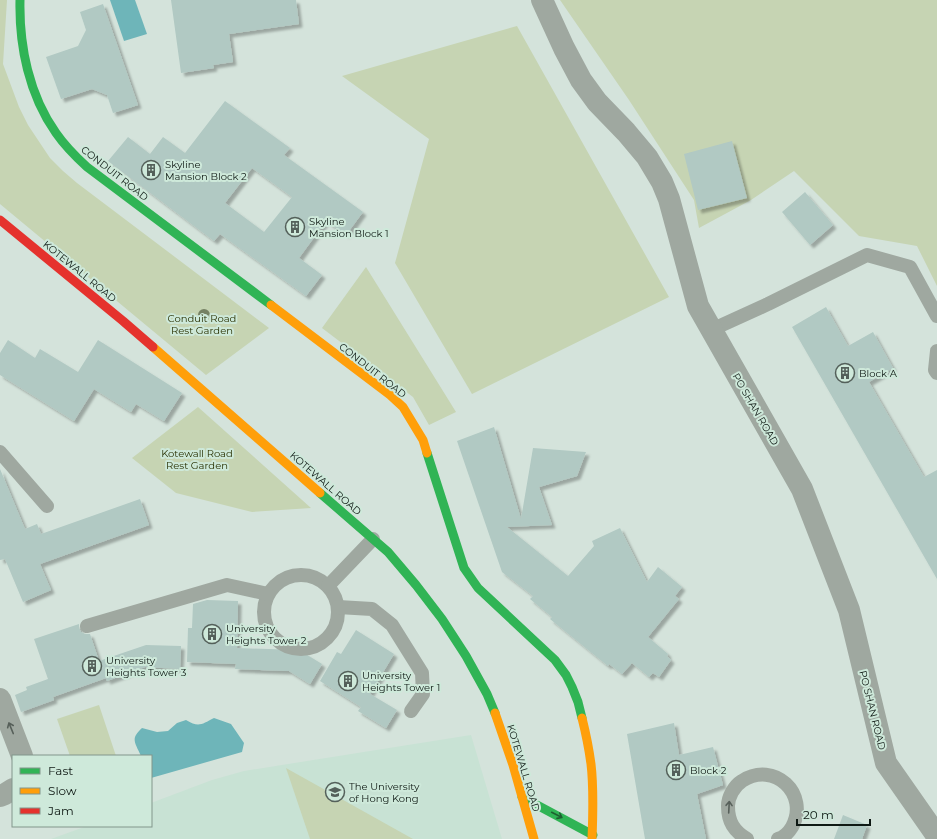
<svg xmlns="http://www.w3.org/2000/svg" width="937" height="839" viewBox="0 0 937 839" font-family="Montserrat,sans-serif">
<style>
.built{fill:#c8e2d4}
.green{fill:#c6d4b3}
.water{fill:#6eb5b9}
.building{fill:#b1c9c3;fill-rule:evenodd;filter:url(#shadow)}
.lines{fill:none;stroke-linecap:round;stroke-linejoin:round}
.lane{stroke:#9fa8a0;stroke-width:14}
.street{stroke:#9fa8a0;stroke-width:22}
.fast{stroke:#30b455;stroke-width:9}
.slow{stroke:#ff9f0a;stroke-width:9}
.jam{stroke:#e5322d;stroke-width:9}
.tree{fill:#758163}
.oneway{stroke:#57605a}
.oneway2{stroke:#1e5f31}
.labels{text-anchor:middle;stroke-width:4;stroke-linejoin:round;paint-order:stroke}
.poi-label{font-size:10px;fill:#0f1914;stroke:#cee9da;text-anchor:start}
.street-label{font-size:10px;fill:#0f1914;stroke:#cee9da}
.park-label{font-size:10px;fill:#283000;stroke:#cee9da}
</style>
<defs>
<filter id="shadow"><feDropShadow dx="3.5" dy="3.5" stdDeviation="1" flood-color="#0004"/></filter>
</defs>
<rect width="100%" height="100%" fill="#d4e3db"/>
<path class="built" d="M471,735l31,104h-451l36,-13h64v-23l61,-23 32,-9z"/>
<g class="green">
<path d="M0,0h7l-4,64 16,43 9,18 22,33 13,13 14,12 192,145 -63,47 -206,-171z"/>
<path d="M560,0h377v286l-20,-40 -58,-10 -65,-65 -43,29 -52,28 -5,-28 -65,-100z"/>
<path d="M517,26l152,271 -197,97 -77,-131 34,-124 -87,-63z"/>
<path d="M366,267l90,145 -27,13 -16,-28 -91,-69z"/>
<path d="M198,407l113,101 -59,4 -76,-19 -44,-35z"/>
<path d="M99,705l17,51h-46l-13,-37z"/>
<path d="M286,768l127,71h-103z"/>
</g>
<g class="water">
<path d="M110,0h25l12,34 -23,7z"/>
<path d="M214,718l17,6 13,19 -2,9 -91,26v-22h-10c-6,-14 -11,-17 1,-28l15,4 11,-1 9,-8 9,-3c13,8 16,4 28,-2z"/>
</g>
<g class="building">
<path d="M171,0h125l3,24 -70,10 4,28 -20,3 1,3 -33,5z"/>
<path d="M103,4l35,101 -25,8 -6,-18 -15,-6 -31,10 -15,-42 32,-11 8,-16 -6,-18z"/>
<path d="M225,101l65,47 -6,7 79,57 -17,23 -20,-14 -27,37 23,17 -16,21 -86,-62 -6,7 -106,-80 20,-24 22,17 13,-17 22,16zM252,168l40,29 -28,35 -39,-29z"/>
<path d="M732,141l15,57 -49,12 -14,-56z"/>
<path d="M805,192l28,33 -23,20 -28,-33z"/>
<path d="M826,307l22,39 25,-14 20,36 -24,14 55,95 13,-7v109l-145,-252z"/>
<path d="M8,340l27,18 5,-9 38,23 20,-32 84,53 -18,28 -28,-17 -5,8 -37,-23 -20,32 -74,-46v-22z"/>
<path d="M494,427l27,92 12,-71 53,4 -9,24 -38,11 13,38 -45,2 61,49 26,-30 -2,-5 28,-13 27,54 11,-15 24,20 -7,9 4,3 -31,38 20,17 -1,2 4,4 -12,17 -6,-4 -4,4 -17,-14 -10,11 -13,-10 -1,2 -58,-47 2,-2 -22,-18 3,-3 -31,-24 -45,-131z"/>
<path d="M0,469l25,60 12,-5 4,10 99,-35 9,26 -109,39 11,26 -28,12 -18,-43 -5,1z"/>
<path d="M207,600l31,1 -1,47 62,2 23,14 -12,20 -21,-13 -54,-2 1,-5 -49,-2 1,-34h4l1,-24z"/>
<path d="M79,624v4l2,4 4,2h5l9,27 47,-16 35,1 -1,23 -35,-2 -38,14 -1,-3 -53,19 1,3 -33,12 -6,-17 12,-5 -1,-3 22,-8 -14,-40z"/>
<path d="M356,630l38,24 -24,40 27,16 -11,18 -28,-17 3,-4 -41,-26 17,-29 4,2z"/>
<path d="M674,723l5,32 34,-8 10,38 -26,9 9,45h-61l-18,-105z"/>
<path d="M843,815l24,10 -5,14h-28z"/>
</g>
<g class="lines">
<g class="lane">
<path d="M711,330l57,-26 99,-49 43,12 27,49"/>
<path d="M937,351l-2,19 2,3"/>
<path d="M0,452l47,54"/>
<circle cx="301" cy="612" r="37"/>
<path d="M328,586l45,-47"/>
<path d="M338,607l34,2 20,16 30,48 1,21 -12,17"/>
<path d="M87,626l140,-41 41,9"/>
<path d="M747,839c-13,-8 -19,-17 -19,-33 0,-9 6,-20 14,-25 32,-21 68,13 50,46 -3,5 -8,10 -14,12"/>
</g>
<g class="street">
<path d="M542,0l22,48 17,32 16,22 29,30 21,25 15,25 7,17 29,107 104,183 47,121 37,153 51,73"/>
<path d="M0,699l22,57"/>
<path d="M0,796l5,-2 8,-5"/>
</g>
<g class="fast">
<path d="M20,0c-1,46 9,95 36,133 9,13 20,24 31,34l184,138"/>
<path d="M427,453l37,115 14,20 77,72 11,15 6,12 6,15 4,16"/>
<path d="M320,493l68,59 28,33 26,34 24,37 21,38 8,19"/>
<path d="M522,797l71,38"/>
</g>
<g class="slow">
<path d="M271,305l119,90 13,12 20,33 4,13"/>
<path d="M153,347l167,146"/>
<path d="M495,713l18,52 21,74"/>
<path d="M582,718c4,16 7,31 9,46 3,25 2,50 1,75"/>
</g>
<path class="jam" d="M0,220l123,101 30,26"/>
</g>
<circle class="tree" cx="204" cy="315" r="6"/>
<defs><path id="oneway-shaft" d="M-6 0H5M1.5-3L5.5 0L1.5 3" fill="none" stroke-width="1.6" stroke-linecap="round" stroke-linejoin="round"/></defs>
<g class="oneway">
<use href="#oneway-shaft" transform="translate(11 728) rotate(-112)"/>
<use href="#oneway-shaft" transform="translate(729 807) rotate(-87)"/>
</g>
<use class="oneway2" href="#oneway-shaft" transform="translate(557 815) rotate(27)"/>
<defs>
<g id="building-ring" transform="scale(1)"><circle r="9.5" fill="#cee9da" stroke="#54605a" stroke-width="1.5"/><path d="M-4-6H4V6H1V3H-1V6H-4ZM-2.5-4.3h1.7v1.8h-1.7ZM.8-4.3h1.7v1.8H.8ZM-2.5-1h1.7V.8h-1.7ZM.8-1h1.7V.8H.8Z" fill="#54605a"/></g>
<g id="university-ring" transform="scale(1)"><circle r="9.5" fill="#cee9da" stroke="#54605a" stroke-width="1.5"/><path d="M0-5L7-2L0 1L-7-2ZM-4 1L0 2.5L4 1V4Q0 6-4 4Z" fill="#54605a"/></g>
</defs>
<g fill-rule="evenodd">
<use href="#building-ring" x="151" y="170"/>
<use href="#building-ring" x="295" y="227"/>
<use href="#building-ring" x="845" y="373"/>
<use href="#building-ring" x="212" y="634"/>
<use href="#building-ring" x="92" y="666"/>
<use href="#building-ring" x="348" y="681"/>
<use href="#building-ring" x="676" y="770"/>
<use href="#university-ring" x="335" y="792"/>
</g>
<g class="labels">
<g class="poi-label">
<text x="165" y="168">Skyline<tspan x="165" dy="12">Mansion Block 2</tspan></text>
<text x="309" y="225">Skyline<tspan x="309" dy="12">Mansion Block 1</tspan></text>
<text x="859" y="377">Block A</text>
<text x="226" y="632">University<tspan x="226" dy="12">Heights Tower 2</tspan></text>
<text x="106" y="664">University<tspan x="106" dy="12">Heights Tower 3</tspan></text>
<text x="362" y="679">University<tspan x="362" dy="12">Heights Tower 1</tspan></text>
<text x="690" y="774">Block 2</text>
<text x="349" y="790">The University<tspan x="349" dy="12">of Hong Kong</tspan></text>
</g>
<g class="street-label">
<text transform="translate(115 173) rotate(38)" y="4">CONDUIT ROAD</text>
<text transform="translate(80 271) rotate(39)" y="4">KOTEWALL ROAD</text>
<text transform="translate(373 370) rotate(38)" y="4">CONDUIT ROAD</text>
<text transform="translate(756 409) rotate(60)" y="4">PO SHAN ROAD</text>
<text transform="translate(326 483) rotate(41)" y="4">KOTEWALL ROAD</text>
<text transform="translate(873 710) rotate(76)" y="4">PO SHAN ROAD</text>
<text transform="translate(524 768) rotate(73)" y="4">KOTEWALL ROAD</text>
</g>
<g class="park-label">
<text x="202" y="322">Conduit Road<tspan x="202" dy="12">Rest Garden</tspan></text>
<text x="197" y="457">Kotewall Road<tspan x="197" dy="12">Rest Garden</tspan></text>
</g>
</g>
<rect x="12" y="755" width="140" height="72" fill="#cee9da" stroke="#82968b"/>
<rect x="20" y="768" width="20" height="6" fill="#30b455" stroke="#82968b"/>
<text x="48" y="775" font-size="12" fill="#0f1914">Fast</text>
<rect x="20" y="788" width="20" height="6" fill="#ff9f0a" stroke="#82968b"/>
<text x="48" y="795" font-size="12" fill="#0f1914">Slow</text>
<rect x="20" y="808" width="20" height="6" fill="#e5322d" stroke="#82968b"/>
<text x="48" y="815" font-size="12" fill="#0f1914">Jam</text>
<path d="M797 819v6h73v-6" fill="none" stroke="#0f1914" stroke-width="2"/>
<text x="803" y="819" font-size="12" fill="#0f1914" stroke="#cee9da" stroke-width="3" paint-order="stroke">20 m</text>
</svg>
